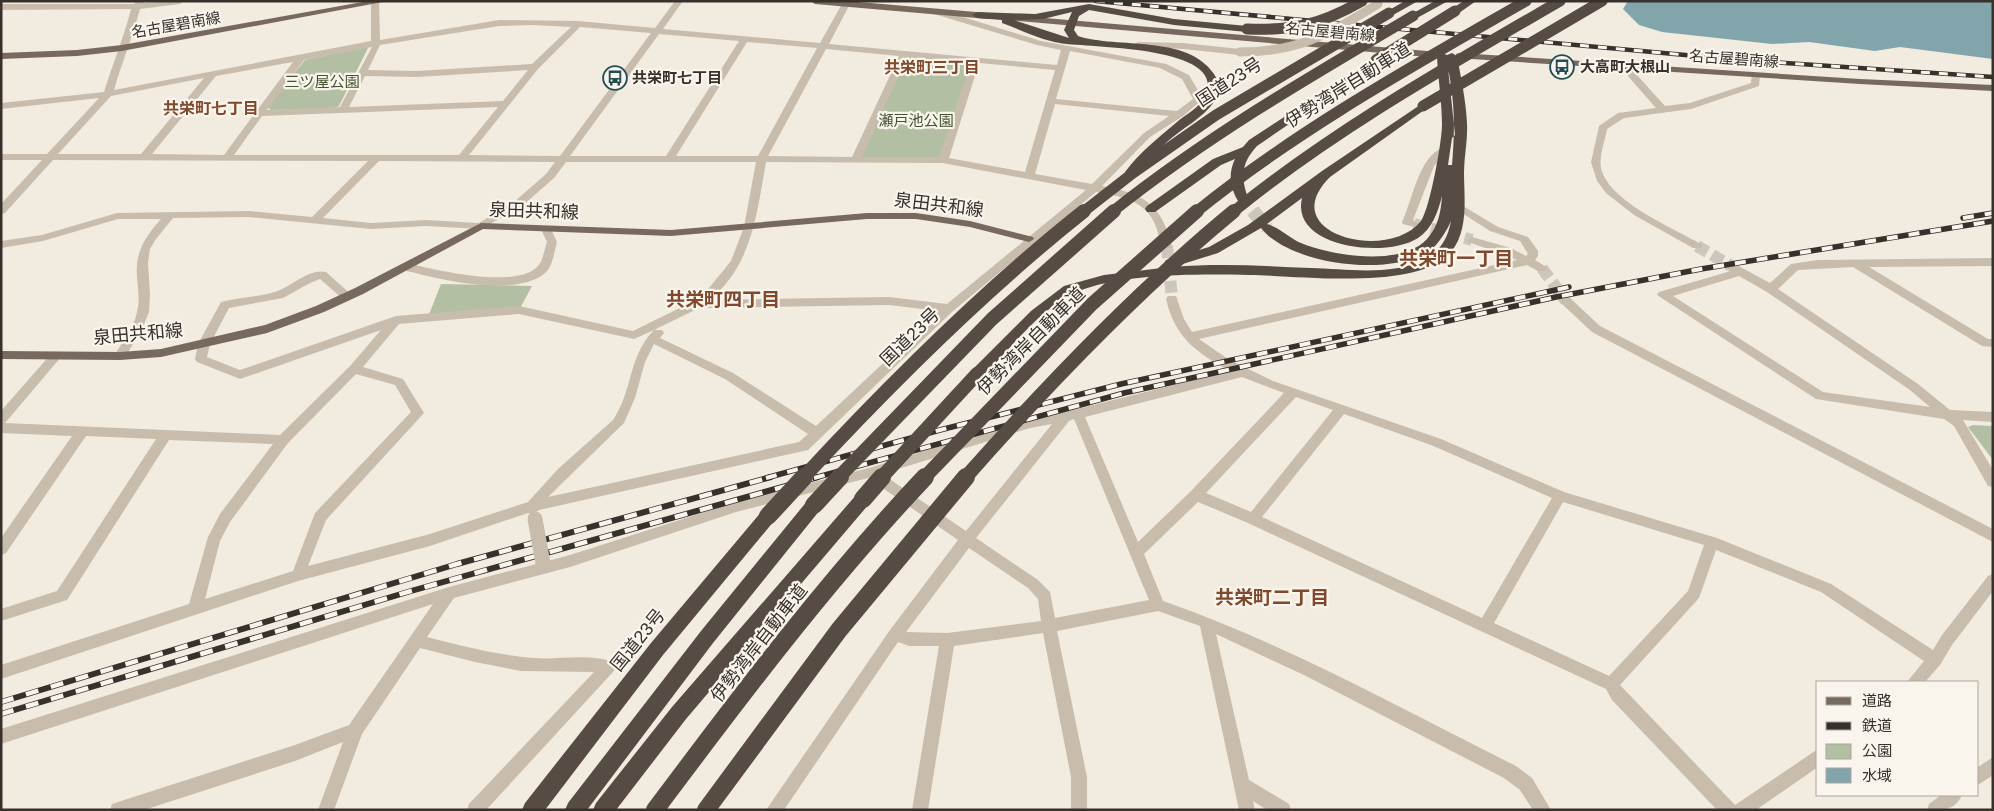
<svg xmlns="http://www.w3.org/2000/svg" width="1994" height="811" viewBox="0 0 1994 811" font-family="Arial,'Noto Sans JP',sans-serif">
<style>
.green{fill:#b2bfa2}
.water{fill:#82a5ab}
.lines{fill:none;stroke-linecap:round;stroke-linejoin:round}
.minor-tunnel{stroke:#ccc6bc;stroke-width:12;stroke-dasharray:12 5.5;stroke-linecap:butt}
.highway-tunnel-far1{stroke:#ccc6bc;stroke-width:11;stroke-dasharray:11 5.5;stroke-linecap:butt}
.highway-tunnel{stroke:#ccc6bc;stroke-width:14;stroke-dasharray:14 7;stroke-linecap:butt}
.minor{fill:#c8bdad;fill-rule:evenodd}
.major{fill:#77695e;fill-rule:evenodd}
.highway{fill:#574c43;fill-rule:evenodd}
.rail-far2-casing{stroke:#37302b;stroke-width:4.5}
.rail-far1-casing{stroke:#37302b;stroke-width:5.5}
.rail-casing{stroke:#37302b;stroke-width:6}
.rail-far2{stroke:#f9f5ed;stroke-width:3;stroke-dasharray:9;stroke-linecap:butt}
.rail-far1{stroke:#f9f5ed;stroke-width:4;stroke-dasharray:11;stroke-linecap:butt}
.rail{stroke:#f9f5ed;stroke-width:4.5;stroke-dasharray:13;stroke-linecap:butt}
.minor-bridge-far1{stroke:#c8bdad;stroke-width:9}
.minor-bridge{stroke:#c8bdad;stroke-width:15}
.highway-bridge-far2{stroke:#574c43;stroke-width:11}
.highway-bridge-far1{stroke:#574c43;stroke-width:14}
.highway-bridge{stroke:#574c43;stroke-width:18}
.labels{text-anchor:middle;stroke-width:4.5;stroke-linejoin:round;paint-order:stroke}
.far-street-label{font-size:15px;fill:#37302b;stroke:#f9f5ed}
.far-poi-label{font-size:15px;font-weight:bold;fill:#37302b;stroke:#f9f5ed;text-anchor:start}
.far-park-label{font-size:15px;fill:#435331;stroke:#f9f5ed}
.far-neighbourhood-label{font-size:16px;font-weight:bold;fill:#7e492c;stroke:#f9f5ed}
.street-label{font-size:18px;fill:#37302b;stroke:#f9f5ed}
.neighbourhood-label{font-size:19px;font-weight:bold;fill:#7e492c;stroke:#f9f5ed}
</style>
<rect width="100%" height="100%" fill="#f1ebe0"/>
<g class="green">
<path d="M365,47l3,1 -29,58 -5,2 -63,2 -4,-3 38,-47z"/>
<path d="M904,54l72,6 -33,100 -87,-1z"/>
<path d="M441,284l91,2 -13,24 -91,7z"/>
<path d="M1973,425l20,1v34l-25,-33z"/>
</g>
<path class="water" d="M1628,1h365v58l-93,-12 -25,4 -66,-9 -37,2 -110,-12 -23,-7 -16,-16z"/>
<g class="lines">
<g class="minor-tunnel">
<path d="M1414,224l58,16"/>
<path d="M1167,246l5,53"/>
<path d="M1697,246l36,21"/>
<path d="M1542,268l24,33"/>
</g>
<path class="highway-tunnel-far1" d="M1242,198l12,14"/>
<path class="highway-tunnel" d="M1253,211l14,17"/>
<g class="minor">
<path d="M136,1h9l-2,2 41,-2 -4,3 -40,5c-7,27 -18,53 -26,81l257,-49v-40h8l1,39 119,-20 79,1 77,7 20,-27h8l-20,28 157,14 22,-39 4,-3 4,3 -21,40 228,21 4,-15 -24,-5 -103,-31 -1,-2 4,-3 104,32 125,23 23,11 14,24 -20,17 -33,21 -48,49c42,8 59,17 70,60l-1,2h-8c-4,-8 -5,-18 -9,-26 -11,-23 -36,-26 -58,-30l-143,119 -145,139 -269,60 -6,4 -5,-1 -98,33 -132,35 -297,98v-14l188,-61 19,-67 12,-23 53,-70 -104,-4 -102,160 -66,21v-12l56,-18 99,-152 -70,-3 -80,117 -5,2v-17l71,-102 -71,-3v-22l50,-57 4,-1 6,4 -56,66 275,12 70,-69 31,-36 -141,49 -43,-17 -2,-3 3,-15 23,-42c18,-5 37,-5 54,-10 16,-5 34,-24 51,-20l28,25 -6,4 -4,-1 -24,-21 -10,4 -27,15 -54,10 -19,36 -3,13 33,13 156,-54 123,-10 114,25 59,-29 17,-14 22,-27 13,-34 12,-65h-190l-12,16 -32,28 -41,23 -55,-3 -55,3 -122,-12 -76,1 -17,21 -6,10 -2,14 2,31 -1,18 -7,17 -18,30h-8l-2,-3c8,-14 20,-28 23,-44 3,-12 1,-23 0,-35 -2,-25 8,-40 24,-58h-43l-75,22 -42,7v-7l41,-6 75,-22 132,-2 63,6 56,-56 -315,-1 -48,53 -4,1v-10l41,-44h-41v-6h46l52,-56 -98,11v-6l103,-11c9,-29 20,-55 27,-83l-130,1v-6h133zM532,25l39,2 -39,37 -115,7 -49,-1 12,-25 119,-19zM580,27l71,6 -91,123 -91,-1 69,-86zM659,34l80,7 -73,115h-96zM747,42l70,6 -59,108h-82zM372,47l-32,60 -73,3 37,-50zM826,49l73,7 -47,101 -84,-1zM1070,51l90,17 22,11 11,20 -16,12 -121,-12zM907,57l64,6 -32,94h-77zM293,62l-69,93 -72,-1 64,-78zM979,63l76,7 -30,102 -76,-14zM528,70l-25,31 -154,6 16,-31 52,1zM204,78l-63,76h-83l53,-58zM1055,104l114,12 -25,17 -52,51 -57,-10zM498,107l-39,48h-225l28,-39zM379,161l176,1 -9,12 -32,28 -35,21 -53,-3 -55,3 -48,-5zM766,162l177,1 143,27 -139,114 -58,-7 -180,3c43,-33 48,-88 57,-138zM889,305l50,6 -123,115 -83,-53 -73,-35 4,-5 -2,-3h-8l45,-22zM519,314l115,25 20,-9c-26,26 -21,61 -41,90l-55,49 -30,33 -98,32 -122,32 18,-46 98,-107 -21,-34 -40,-12 36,-43zM654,344l71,35 83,55 -9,8 -251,55 76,-74 11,-25 10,-36zM356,374l39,11 16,27 -96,101 -22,58 -88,28 15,-58 10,-19 58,-79z"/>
<path d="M1138,42l45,1 57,6 4,3 -4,3 -57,-6 -48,-2 -1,-2z"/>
<path d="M1623,62l3,1 39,43 25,-3 61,-20 1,-11 8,2 -1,12 -68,23 -67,9 -17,11c-2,12 -8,26 -6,39 7,33 72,60 100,76l1,2 -1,2h-8l-59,-33 -28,-22 -9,-12 -6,-19 8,-36 19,-13 38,-5 -36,-41 -2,-2z"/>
<path d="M1443,148l5,3 -14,15 -21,54 6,4 -5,3 -11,-3 -1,-2c10,-20 17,-67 41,-74z"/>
<path d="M1458,203l40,24 30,10 10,14v5l-3,4 13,8 -2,3h-8l-11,-6 -328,74 29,20 45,22 168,58 123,53 153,46 114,46 102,66 9,-15 46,-59 5,-2v17l-41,54 -12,20 -15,17h-18l17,-21 -103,-69 -105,-42 -17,48 -79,87 115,120 83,-56v18l-62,43h-39l-105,-110 -6,-11 -358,-166 -50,-21 -54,52 19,47c123,43 237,107 353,165l16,12 19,32h-18l-13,-20 -16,-12 -198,-102 -90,-42 33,146 40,24 2,6h-24l-14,-9 2,9h-16l-39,-184 -42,-15 -101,20 30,146v33h-16v-33l-28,-144 -89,13 -26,164h-16l27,-164h-30l-11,-4 -114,168h-18l124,-180 68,-90 -90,-62 -132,34 -166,55 -116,31 -27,39c35,9 70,18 106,21 26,2 55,-5 80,4l3,5 -3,5 -127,138h-19l2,-6 125,-132 -73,-1 -46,-9 -55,-14 -58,86 -28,76h-16l25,-68 -48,19 -151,49h-34l2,-6 6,-2 177,-57 54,-20 84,-121 -432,140v-15l448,-142 121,-32 166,-53 133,-34 161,-50 35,-6 165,-41c-33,-18 -55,-33 -64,-72l2,-3h8l8,23 8,13 325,-72 -14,-6 -35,-12 -1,-2 5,-3 39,11 15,8 2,-2 -8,-13 -30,-10 -36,-23v-4zM1242,377l42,16 -93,98 -53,51 -53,-125zM1296,397l37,13 -82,102 -45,-19zM1344,414l87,31 121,53 -70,120 -220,-101zM1074,419l75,181 -94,18 -5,-26 -12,-12 -62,-42 93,-117zM1052,424l-86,107 -84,-57 148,-46zM1563,502l141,43 -16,46 -79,85 -115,-53zM969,548l59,40 10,11 3,22 -94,12 -41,-1z"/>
<path d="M546,226l4,1 7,15c-3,10 -4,25 -13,32 -31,24 -106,5 -141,-4l-2,-3 6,-4c28,7 108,26 130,4 6,-5 7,-17 10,-25l-6,-13z"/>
<path d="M1993,258v8l-124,1 119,72h5v8l-11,-1 -129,-79 -55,3 -20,19 140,95 32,26 43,2v10l-30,-2 30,50v17l-5,-1 -34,-60 -10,-7 -128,-20 -159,-104 2,-3 72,-21 -4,-4 6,-4 37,20 21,-19 26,-4zM1739,276l28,16 143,98 20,17 -107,-15 -150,-96z"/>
<path d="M1566,297l4,1 30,28 393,203v13l-401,-210 -30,-28 -2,-3z"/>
<path d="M1993,757v18l-15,10v-18z"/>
<path d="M1941,795h21c-7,16 -20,15 -35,15l2,-6z"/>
</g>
<g class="major">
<path d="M368,1h20l-266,50 -45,5 -76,3v-6l76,-3 45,-5z"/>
<path d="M811,1h36l141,12 4,3 -4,3 -173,-15z"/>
<path d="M1010,15l429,37 4,3 -4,3 -432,-38 -1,-2z"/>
<path d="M1459,53l401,26 133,6v6l-133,-7 -404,-26v-4z"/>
<path d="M867,213h49l54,8 63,16 1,2 -5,3 -59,-15 -54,-8h-49l-196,17 -188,-7 -120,65 -39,18 -57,21 -106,24 -41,3 -119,-1v-8l119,1 41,-3 104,-24 51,-19 39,-18 126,-65 190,7z"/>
</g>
<g class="highway">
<path d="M1405,1h13l-25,14 -9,-2z"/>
<path d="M1435,1h13l-31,17h-8l-1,-2z"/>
<path d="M1464,1h12l-17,12h-8v-4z"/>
<path d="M1089,4l85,15 73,7 5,3 -5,3 -73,-7 -85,-15 -10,6 -5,14 4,6c40,13 109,-2 136,38 6,9 6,19 0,28 -11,16 -33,27 -47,40 -11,10 -21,22 -32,33h-8l-2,-3c14,-19 34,-35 52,-50 8,-7 23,-15 28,-25 26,-53 -123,-49 -145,-54 -20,-3 -39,-13 -58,-20v-3l-25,-2 -5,-3 5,-3 58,2zM1072,12l-8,18 5,8 -55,-18 29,-1z"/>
<path d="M1442,53l5,2 5,-2 5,3c4,22 9,45 10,67 1,17 -3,33 -3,49 0,27 5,58 -13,80 -33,40 -154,23 -202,23 -48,-1 -128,-2 -172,17 -35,14 -69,59 -95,86h-10l-2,-4 2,-4 59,-59 33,-25 40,-11 66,-8 -6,-4 2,-3 43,-13 39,-22 74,-54 101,-68 4,1v4l-97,69c-57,57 58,86 91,44 9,-13 21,-80 21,-96 0,-23 -4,-46 -5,-69zM1448,68c7,35 7,62 4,97h-4l4,-27 3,-3zM1442,196c-1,16 -4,31 -15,43 -26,28 -95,17 -126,4 -12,-5 -22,-16 -34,-19l35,-26c-12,50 84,61 116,40 14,-9 20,-26 24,-42zM1451,221c-3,17 -11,31 -27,39 -33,16 -78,9 -113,8 -46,-2 -92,-5 -138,-1l45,-14 43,-25c29,38 137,51 173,19 7,-7 13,-17 17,-26z"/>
<path d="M1376,57l5,3 -1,2 -123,84c-15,16 -17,31 -9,52l-2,3h-8c-8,-13 -10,-28 -3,-42l-14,6 -66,47h-8l-2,-3 2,-3 66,-47 30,-12 6,-7z"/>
<path d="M863,493l6,1 2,5 -2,5 -183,215 -70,91h-23l3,-7 76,-96 185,-213z"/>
<path d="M814,498l6,2 2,5 -2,5 -107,133 -126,167h-22l3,-7 133,-172 107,-131z"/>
<path d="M768,509l6,2 2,5 -2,5 -111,134 -118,155h-23l3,-7 126,-160 111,-132z"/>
</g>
<g class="rail-far2-casing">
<path id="rail-far2" d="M1096,1l644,59 253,17"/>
</g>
<g class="rail-far1-casing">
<g id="rail-far1">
<path d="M1963,218l30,-5"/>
<path d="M766,478l174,-48 181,-46 448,-97"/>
<path d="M814,478l310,-85 432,-96 145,-28 292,-48"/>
</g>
</g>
<g class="rail-casing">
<g id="rail">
<path d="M1,702l456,-138 314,-87"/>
<path d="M1,714l410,-123 407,-114"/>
</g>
</g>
<use href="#rail-far2" class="rail-far2"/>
<use href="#rail-far1" class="rail-far1"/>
<use href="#rail" class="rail"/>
<path class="minor-bridge-far1" d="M1240,52c60,0 88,-18 138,-48"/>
<path class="minor-bridge" d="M535,519l8,44"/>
<g class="highway-bridge-far2">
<path d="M1247,29c47,2 75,-5 115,-28"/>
<path d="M1376,60l79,-49"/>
<path d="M1423,106l179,-105"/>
<path d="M1083,212l50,-39 83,-58 173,-102"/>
<path d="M1112,212c94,-75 197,-135 301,-196"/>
<path d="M1196,212c101,-82 217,-146 330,-211"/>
<path d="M1233,212c101,-82 215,-146 327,-211"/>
</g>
<g class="highway-bridge-far1">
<path d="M803,478c87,-94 180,-187 281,-267"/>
<path d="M838,478l154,-159 122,-108"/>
<path d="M881,478l96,-104"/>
<path d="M924,478l168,-174 105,-93"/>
<path d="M965,478c83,-94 172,-187 269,-267"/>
</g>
<g class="highway-bridge">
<path d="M863,499l19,-22"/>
<path d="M814,505l26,-28"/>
<path d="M768,516l36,-39"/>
<path d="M655,810c86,-115 172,-229 270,-333"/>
<path d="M706,810l133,-180 127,-153"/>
</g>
</g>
<defs>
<g id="bus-ring" transform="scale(1.25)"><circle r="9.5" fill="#f9f5ed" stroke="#254c55" stroke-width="1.5"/><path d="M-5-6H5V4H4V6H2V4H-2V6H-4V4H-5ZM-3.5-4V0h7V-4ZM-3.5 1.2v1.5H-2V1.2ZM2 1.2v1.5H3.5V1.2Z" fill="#254c55"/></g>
</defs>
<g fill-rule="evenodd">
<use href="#bus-ring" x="1562" y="67"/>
<use href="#bus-ring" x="615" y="78"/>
</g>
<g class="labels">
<g class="far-street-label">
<text transform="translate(176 25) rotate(-10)" y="5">名古屋碧南線</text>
<text transform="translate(1330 32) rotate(5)" y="5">名古屋碧南線</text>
<text transform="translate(1734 59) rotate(4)" y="5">名古屋碧南線</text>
</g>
<g class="far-poi-label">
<text x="1580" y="72">大高町大根山</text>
<text x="632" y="83">共栄町七丁目</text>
</g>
<g class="far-park-label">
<text x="322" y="87">三ツ屋公園</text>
<text x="916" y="126">瀬戸池公園</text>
</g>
<g class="far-neighbourhood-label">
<text x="932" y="73">共栄町三丁目</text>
<text x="211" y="114">共栄町七丁目</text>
</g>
<g class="street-label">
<text transform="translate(1229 82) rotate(-33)" y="6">国道23号</text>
<text transform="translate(1348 85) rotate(-32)" y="6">伊勢湾岸自動車道</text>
<text transform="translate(939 205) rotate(7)" y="6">泉田共和線</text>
<text transform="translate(534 211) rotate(2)" y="6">泉田共和線</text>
<text transform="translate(138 334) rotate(-5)" y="6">泉田共和線</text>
<text transform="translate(910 337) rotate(-44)" y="6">国道23号</text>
<text transform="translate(1031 341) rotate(-45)" y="6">伊勢湾岸自動車道</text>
<text transform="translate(638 640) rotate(-51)" y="6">国道23号</text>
<text transform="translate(759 643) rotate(-52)" y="6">伊勢湾岸自動車道</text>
</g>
<g class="neighbourhood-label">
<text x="1456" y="265">共栄町一丁目</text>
<text x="723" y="306">共栄町四丁目</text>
<text x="1272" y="604">共栄町二丁目</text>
</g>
</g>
<rect width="1994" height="811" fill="none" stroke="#37302b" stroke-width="5"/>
<rect x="1816" y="681" width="162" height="115" fill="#f9f5ed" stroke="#aba69f"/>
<rect x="1826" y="697" width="25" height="8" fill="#77695e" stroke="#aba69f"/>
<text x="1862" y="706" font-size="15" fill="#37302b">道路</text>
<rect x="1826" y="722" width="25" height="8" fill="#37302b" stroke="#aba69f"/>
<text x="1862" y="731" font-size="15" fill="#37302b">鉄道</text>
<rect x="1826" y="744" width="25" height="15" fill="#b2bfa2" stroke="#aba69f"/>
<text x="1862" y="756" font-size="15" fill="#37302b">公園</text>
<rect x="1826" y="768" width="25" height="15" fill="#82a5ab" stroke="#aba69f"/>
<text x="1862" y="781" font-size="15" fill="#37302b">水域</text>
</svg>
